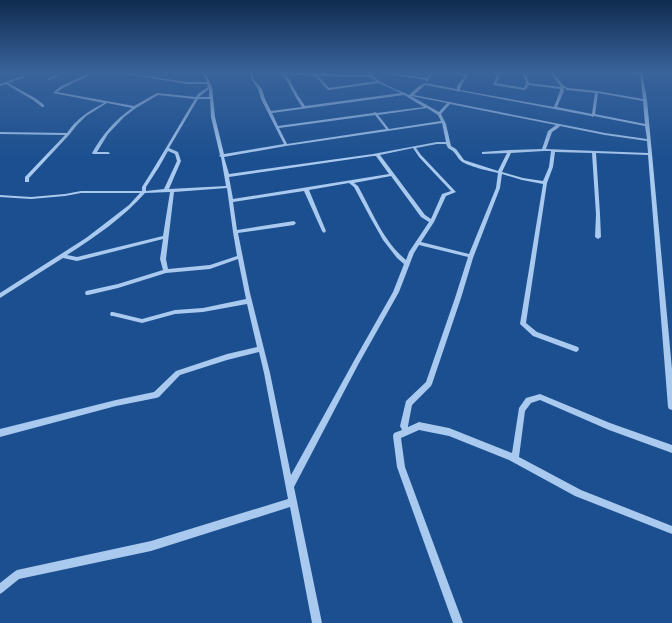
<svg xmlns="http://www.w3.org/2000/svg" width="672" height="623" viewBox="0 0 672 623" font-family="'Titillium Web',sans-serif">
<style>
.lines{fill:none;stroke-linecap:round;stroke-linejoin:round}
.minor{fill:#a9c9ee;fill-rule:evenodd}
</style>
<rect width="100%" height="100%" fill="#1b4f8f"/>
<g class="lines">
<g class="minor">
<path d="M62,72h3l-16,8 -2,-1z"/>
<path d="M93,72h3l-33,16 -6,4 77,14 23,-13 39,4 2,-3 10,-7 -1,-3h-20l-67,-11 -1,-1 68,10h20l-4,-10h2l7,15 3,30 9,37 60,-10 -23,-45 -3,-10 -6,-9 -2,-8h2l2,8 8,9 3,10 6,12 31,-4c-3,-5 -7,-10 -9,-15 -5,-8 -7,-17 -17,-19v-1l11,1 82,2v-3h2c4,11 28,18 38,23l10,-9 6,-3 32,6v-3l8,-10 -17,-4h4l16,3 -7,11 -1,4 94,17 6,-16v-2l-31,-4 -4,5 -32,-5 4,-10 -4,-3h2l5,3 -4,8 28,5 2,-4 -3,-12h2l4,11 32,4 -11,-15h2l12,14 4,2 29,3 46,8 -3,-24 -19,-3 19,1v-1h2l5,28 25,269v41l-3,-1 -1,-2 -20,-252 -52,-2 4,61 1,23 -3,2 -3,-2 1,-23 -4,-61 -37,-1 -2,15 -6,16 -21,140 11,9 41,15 1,2 -1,2 -2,1 -43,-16 -13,-12 23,-140 -21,-4 -20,-6 -2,14 -27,70 -12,40 -29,86 -1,2 -19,19 -4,21v1l11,-5 30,6 63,25 7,-45 7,-10 14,-4 70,29 62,22v8l-63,-23 -69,-30 -9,3 -6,8 -6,46 62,33 91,36v8l-97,-38 -66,-36 -60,-24 -30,-6 -18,8 4,29 58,156h-10l-56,-156 -4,-31 1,-3 8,-3 -2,-4 6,-25 20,-19 29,-84 13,-41 -49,-12 -5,8 -15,39 -40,71 -65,124 28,136h-10l-22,-116 -139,44 -132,28 -16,13 -3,2v-11l14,-11 3,-2 134,-29 137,-42 -24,-126 -5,-21 -32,8 -47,15 -21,22 -3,1 -40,8 -116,31v-8l116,-29 38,-8 22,-21 51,-17 30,-7 -10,-43 -44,8 -28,2 -33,9 -29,-7h-2l-1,-2 1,-2h2l29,7 33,-9 28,-2 43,-9 -8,-40 -28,10 -44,4 -48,15 -30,7h-2l-1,-2 1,-2 32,-7 45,-14 -3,-11 3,-20 -86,22 -14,-3 -63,40v-5l86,-55 43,-33 11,-12h-59l-16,3 -34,3 -31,-2v-2l31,2 34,-3 16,-3h61v-4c19,-29 35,-59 53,-88l-37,-4 -22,13 -12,9 -16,17 -11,18h11l2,1 -1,1h-16l-1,-1c10,-18 23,-33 40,-45l-25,-5 -21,13 -9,9 -8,10 -40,43v4h-4v-5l40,-42 -65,-1v-2l67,1c9,-14 22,-22 37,-30l-51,-10 8,-7zM284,74l31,2 13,14 51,-7 22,10 -96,13 -8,-12 -8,-15zM318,76l52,1 7,4 -48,7zM425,85l32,6 1,1 1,-1 132,25 2,1 1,-1 51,10 2,13 -42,-6 -191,-38zM563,88l4,2 28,3 -3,21 -35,-7 7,-16zM209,89v8h-10l1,-1zM598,93l45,8 2,23 -50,-10zM404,95l20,12 -47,6 -2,-1 -2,1 -95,13 -6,-13zM411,96l36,7 -8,9zM198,99h12l1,18 9,38 -1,1 2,1 5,29 -57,3 12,-28 -3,-9 -9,-4zM450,104l106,21 -8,6 -6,18 -32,1 -28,2v2h1l24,-1 -9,18 -34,-11 -8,-11 -5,-3 -5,-22 -5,-10zM427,108l11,7 3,6 -52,8 -11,-14zM375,115l11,14 -99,15 -8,-16zM442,123l4,19h-9l-64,12 -144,20 -5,-17 62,-11zM560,126l45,9 42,6 1,12 -102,-4 6,-17 6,-4zM437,144h9l2,4c9,5 7,7 13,13 6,5 28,10 37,12l-2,15 -27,66 -48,-12 13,-20 12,-26 10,-4 -35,-37 -5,-7zM413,148l6,9 32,34 -9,3 -11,25 -6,-4 -45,-60zM168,151l7,3 2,7 -13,28 -18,2v-4l13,-20zM544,151h7l-2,16 -6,14 -20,-3 -21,-6 9,-19zM373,156h3l13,18 -156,25 -4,-22zM391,176l30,41 8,5 -20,30 -3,8c-23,-19 -34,-49 -48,-74l-4,-3zM349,183l5,4 16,30 13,23 14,18 7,6 -11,28 -38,67 -64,116 -21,-102 -20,-80 -12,-60 56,-8 2,-2 -2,-2 -57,9 -4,-28 71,-11 18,40 2,2 2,-2 -17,-41zM227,188l6,44 4,24 -27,9 -42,4 -2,-10 8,-67zM170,192l-7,44 -86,21 -10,-2c28,-18 56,-37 78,-62z"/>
<path d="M382,72l45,6 4,-6h2l-5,9 -1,1 -1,-1v-1l-43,-7z"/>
<path d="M23,76l2,1 -17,6 27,15 9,7v2h-2l-9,-7 -27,-16 -6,2v-2z"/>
</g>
</g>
<linearGradient id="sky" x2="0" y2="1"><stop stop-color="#0f2b4f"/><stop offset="0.45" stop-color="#39639b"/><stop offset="1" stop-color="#39639b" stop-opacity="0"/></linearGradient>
<rect width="672" height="159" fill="url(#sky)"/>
</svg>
